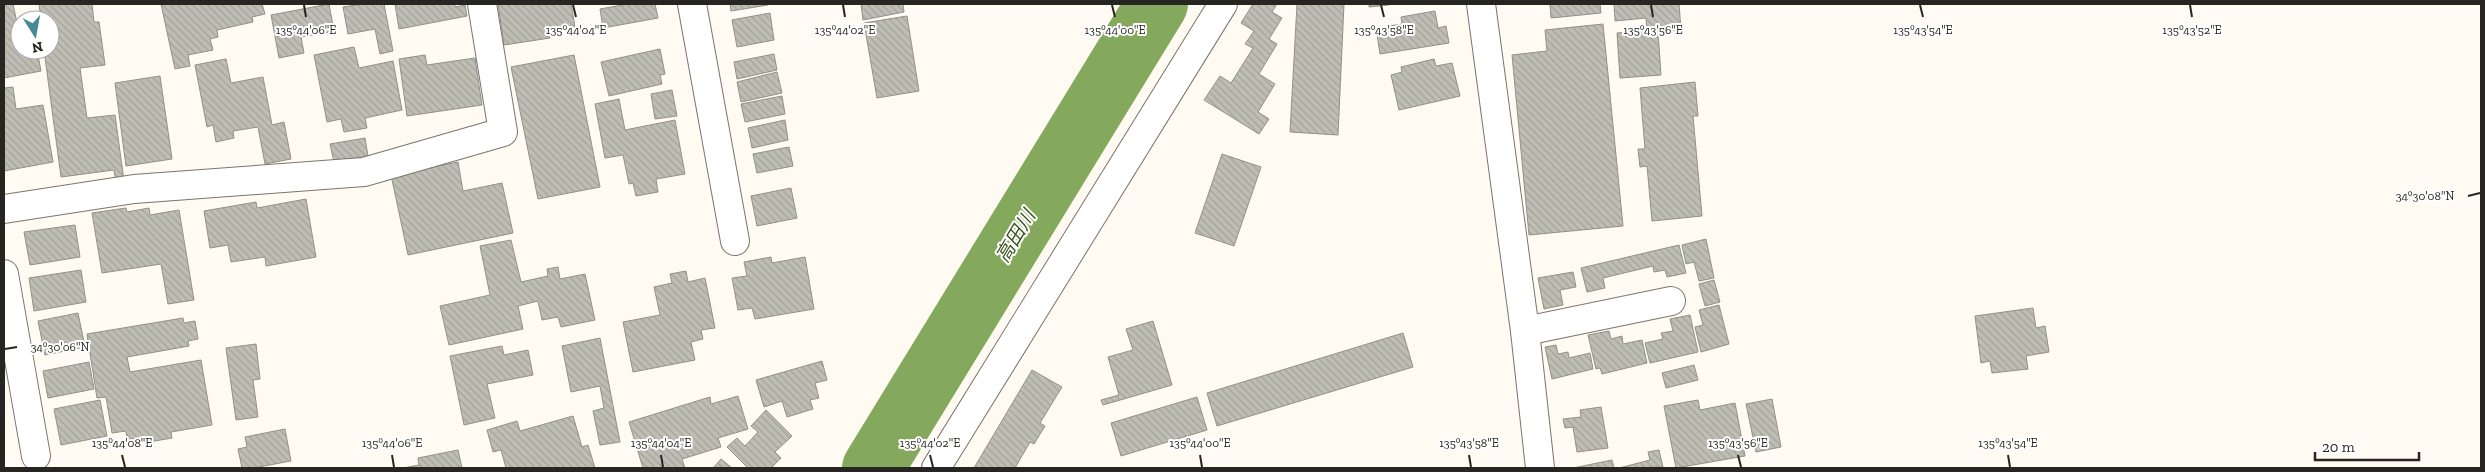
<svg xmlns="http://www.w3.org/2000/svg" width="2485" height="472" viewBox="0 0 2485 472" font-family="'Zilla Slab','Noto Sans JP',serif">
<style>
.lines{fill:none;stroke-linecap:round;stroke-linejoin:round}
.river{stroke:#84a95c;stroke-width:62}
.building{fill:url(#building-back-hatch);stroke:#929188}
.street-casing{stroke:#7b756d;stroke-width:30}
.secondary-casing{stroke:#7b756d;stroke-width:30}
.street{stroke:#fff;stroke-width:28}
.secondary{stroke:#fff;stroke-width:28}
.ticks{fill:none;stroke:#272521;stroke-width:2}
.labels{text-anchor:middle;stroke-width:4;stroke-linejoin:round;paint-order:stroke}
.water-label{font-size:19px;font-style:italic;fill:#38511a;stroke:#fff}
.ticks-label{font-size:12px;text-anchor:middle;fill:#272521;stroke:#fff;stroke-width:4;stroke-linejoin:round;paint-order:stroke}
</style>
<defs>
<pattern id="building-back-hatch" width="6" height="6" patternUnits="userSpaceOnUse" patternTransform="scale(1.25)"><rect width="6" height="6" fill="#bfbeb4"/><path d="M-1 5l2 2M0 0l6 6M5-1l2 2" fill="none" stroke="#a4a39a"/></pattern>
</defs>
<rect width="100%" height="100%" fill="#fffaf2"/>
<g class="lines">
<path class="river" d="M873,468l284,-464"/>
</g>
<g class="building">
<path d="M4,4h9l4,19 3,-1v28h17l4,21 -37,7z"/>
<path d="M39,4h53l2,18h5l6,43 -25,3 7,50 28,-3 9,66 -8,1 -2,-12 -53,7 -17,-127h6v-30h-9z"/>
<path d="M161,4h101l3,10 -13,3 1,5 -36,8 1,7 -8,2 3,11 -25,5 2,11 -15,3z"/>
<path d="M329,4l5,27 -33,6 3,16 -25,5 -8,-43z"/>
<path d="M363,4h21l9,47 -13,3 -5,-25 -27,5 -5,-27z"/>
<path d="M395,4h60v3l10,-2 2,11 -68,13z"/>
<path d="M498,4h73l4,23 -26,4 1,7 -46,7z"/>
<path d="M628,4h27l3,14 -55,10 -3,-19z"/>
<path d="M730,4h37l1,1 -37,6z"/>
<path d="M861,4h42l1,8 -41,8z"/>
<path d="M1253,4h24l-5,8 10,6 -13,21 8,5 -18,30 16,10 -17,28 11,7 -10,15 -55,-34 16,-24 11,7 22,-35 -8,-4 9,-13 -13,-8z"/>
<path d="M1297,4h47l-6,131 -48,-3z"/>
<path d="M1369,4h20v1l-20,2z"/>
<path d="M1550,4h50l1,9 -50,5z"/>
<path d="M1614,4h65l2,26 -23,2 3,43 -41,3 -3,-45 30,-3 -1,-12 -31,3z"/>
<path d="M1435,11l3,17 8,-2 3,17 -69,11 -4,-26 26,-4 -1,-7z"/>
<path d="M770,13l4,27 -37,7 -5,-27z"/>
<path d="M907,16l12,75 -42,7 -13,-75z"/>
<path d="M1603,24l20,202 -94,9 -17,-180 35,-4 -2,-21z"/>
<path d="M354,47l5,21 34,-7 9,49 -37,8 2,10 -23,4 -3,-13 -14,3 -13,-67z"/>
<path d="M660,49l5,25 -5,1 2,9 -53,12 -8,-34z"/>
<path d="M774,54l3,16 -40,9 -3,-17z"/>
<path d="M425,55l2,10 48,-7 7,47 -75,11 -8,-57z"/>
<path d="M574,55l26,132 -62,12 -27,-132z"/>
<path d="M226,59l5,24 32,-6 9,48 12,-3 7,37 -26,5 -7,-37 -25,4 1,7 -18,4 -3,-17 -6,2 -12,-62z"/>
<path d="M1434,59l2,7 16,-3 8,33 -61,14 -8,-35 11,-3 -1,-5z"/>
<path d="M777,72l5,21 -41,9 -4,-20z"/>
<path d="M160,76l12,83 -46,7 -11,-83z"/>
<path d="M1695,82l3,34h-5l9,100 -50,5 -5,-55 -7,1 -2,-18h7l-5,-61z"/>
<path d="M13,87l3,22 27,-4 10,57 -49,9v-83z"/>
<path d="M672,90l5,26 -22,3 -4,-25z"/>
<path d="M782,96l3,18 -40,8 -4,-18z"/>
<path d="M619,99l6,31 50,-10 10,54 -29,5 2,13 -22,4 -3,-13 -4,1 -6,-29 -18,3 -10,-54z"/>
<path d="M785,120l3,20 -36,8 -4,-20z"/>
<path d="M365,138l3,18 -34,6 -4,-18z"/>
<path d="M789,147l4,19 -36,7 -4,-19z"/>
<path d="M1222,154l39,13 -27,79 -39,-13z"/>
<path d="M458,162l5,29 39,-8 11,50 -105,22 -17,-80z"/>
<path d="M791,188l6,30 -40,8 -6,-30z"/>
<path d="M306,199l10,58 -50,9 -1,-9 -34,5 -3,-17 -18,3 -6,-37 52,-9 1,6z"/>
<path d="M126,208l1,4 22,-4 1,7 29,-5 15,90 -26,4 -7,-40 -59,9 -10,-60z"/>
<path d="M75,225l5,32 -50,8 -6,-33z"/>
<path d="M1706,239l8,39 -15,3 -5,-19 -8,2 -4,-19z"/>
<path d="M511,240l10,42 27,-6 -1,-7 11,-2 2,12 25,-5 10,46 -34,7 -3,-10 -16,3 -4,-19 -20,5 5,23 -74,16 -9,-39 50,-11 -10,-49z"/>
<path d="M1679,245l7,28 -19,4 -2,-7 -11,2 -1,-6 -50,12 2,10 -18,4 -6,-24z"/>
<path d="M771,257l1,6 33,-6 9,52 -59,10 -3,-11 -14,2 -6,-32 15,-2 -3,-14z"/>
<path d="M81,270l5,32 -52,9 -5,-33z"/>
<path d="M686,271l2,11 17,-4 10,50 -14,2 2,9 -12,3 4,18 -62,12 -10,-50 37,-7 -6,-28 18,-4 -2,-9z"/>
<path d="M1573,272l3,15 -16,3 3,15 -19,4 -6,-31z"/>
<path d="M1714,280l6,22 -15,4 -6,-22z"/>
<path d="M1719,305l10,39 -28,8 -6,-25 8,-2 -4,-15z"/>
<path d="M2033,308l3,20 9,-2 4,26 -23,4 2,13 -36,4 -2,-12 -9,2 -6,-47z"/>
<path d="M78,313l7,34 -40,8 -7,-34z"/>
<path d="M1690,315l8,37 -48,11 -5,-20 18,-4 -2,-6 12,-2 -3,-12z"/>
<path d="M183,318l1,5 11,-2 3,18 -10,2 1,5 -62,11 3,15 71,-12 11,65 -41,7 1,6 -23,4 -1,-6 -21,4 -1,-9 -14,2 -6,-36 -9,1 -10,-64z"/>
<path d="M1153,321l19,64 -69,20 -2,-5 18,-5 -11,-38 25,-7 -7,-21z"/>
<path d="M1609,331l2,8 11,-3 1,8 19,-4 5,23 -45,11 -2,-6 -4,1 -8,-34z"/>
<path d="M1403,333l10,34 -196,59 -10,-33z"/>
<path d="M600,338l20,104 -20,3 -7,-34 11,-3 -4,-22 -29,6 -9,-46z"/>
<path d="M256,344l4,35 -7,1 5,37 -22,3 -10,-72z"/>
<path d="M1556,345l2,9 10,-2 1,6 21,-5 3,16 -41,10 -7,-32z"/>
<path d="M502,346l2,9 24,-5 5,25 -46,9 8,34 -31,7 -14,-69z"/>
<path d="M822,361l5,19 -12,3 4,15 -9,2 3,9 -26,8 -5,-16 -18,6 -8,-27z"/>
<path d="M89,362l5,27 -46,9 -5,-27z"/>
<path d="M1694,365l4,15 -32,8 -4,-15z"/>
<path d="M1032,370l30,17 -22,36 5,3 -11,18 -4,-2 -15,26h-41z"/>
<path d="M738,396l10,33 -30,9 3,9 -39,12 3,9h-42l-14,-46 81,-25 1,7z"/>
<path d="M1197,397l10,33 -86,26 -10,-33z"/>
<path d="M1772,399l9,48 -25,5 -10,-48z"/>
<path d="M100,400l7,36 -46,9 -7,-36z"/>
<path d="M1698,400l2,10 35,-7 10,53 -69,12 -12,-62z"/>
<path d="M1601,407l7,41 -31,4 -4,-25 -8,1 -2,-9 18,-2 -1,-7z"/>
<path d="M766,410l26,26 -17,16 6,6 -10,10h-23l-21,-21 10,-9 8,8 13,-14 -7,-6z"/>
<path d="M573,416l9,31 6,-2 7,23h-89l-5,-18 -8,2 -6,-22 30,-9 3,10z"/>
<path d="M285,429l6,32 -38,7h-11l-4,-19 9,-2 -2,-10z"/>
<path d="M458,450l4,18h-59l16,-3 -1,-7z"/>
<path d="M1659,450l4,17 -44,1 31,-8 -2,-8z"/>
<path d="M721,459l11,9h-19z"/>
<path d="M1612,460l2,8h-41z"/>
</g>
<g class="lines">
<g class="street-casing">
<g id="street">
<path d="M692,4l43,237"/>
<path d="M1481,4l44,327 15,137"/>
<path d="M4,209l130,-20 230,-17 139,-40 -21,-128"/>
<path d="M4,274l32,182"/>
<path d="M1525,331l146,-30"/>
</g>
</g>
<g class="secondary-casing">
<path id="secondary" d="M936,468l287,-464"/>
</g>
<use href="#street" class="street"/>
<use href="#secondary" class="secondary"/>
</g>
<path class="ticks" d="M304,5l2,12M573,5l3,12M843,5l2,12M1112,5l3,12M1381,5l3,12M1651,5l2,12M1920,5l3,12M2190,5l2,12M2468,196l12,-3M5,349l12,-2M122,455l3,12M392,455l2,12M661,455l2,12M930,455l3,12M1200,455l2,12M1469,455l2,12M1738,455l3,12M2008,455l2,12"/>
<g class="labels">
<g class="water-label">
<text transform="translate(1015 236) rotate(-59)" y="7">高田川</text>
</g>
</g>
<g class="ticks-label">
<text x="306" y="34">135°44'06"E</text>
<text x="576" y="34">135°44'04"E</text>
<text x="845" y="34">135°44'02"E</text>
<text x="1115" y="34">135°44'00"E</text>
<text x="1384" y="34">135°43'58"E</text>
<text x="1653" y="34">135°43'56"E</text>
<text x="1923" y="34">135°43'54"E</text>
<text x="2192" y="34">135°43'52"E</text>
<text x="2425" y="200">34°30'08"N</text>
<text x="60" y="351">34°30'06"N</text>
<text x="122" y="447">135°44'08"E</text>
<text x="392" y="447">135°44'06"E</text>
<text x="661" y="447">135°44'04"E</text>
<text x="930" y="447">135°44'02"E</text>
<text x="1200" y="447">135°44'00"E</text>
<text x="1469" y="447">135°43'58"E</text>
<text x="1738" y="447">135°43'56"E</text>
<text x="2008" y="447">135°43'54"E</text>
</g>
<rect width="2485" height="472" fill="none" stroke="#272521" stroke-width="10"/>
<g transform="translate(35 35) rotate(169)"><circle r="24" fill="#ffffff" stroke="#a9a8a6"/>
<path d="M0-4L9 19L0 12L-9 19Z" fill="#458b96"/>
<text y="-8" font-size="14" font-weight="bold" text-anchor="middle" fill="#272521">N</text>
</g>
<path d="M2315 452v8h104v-8" fill="none" stroke="#272521" stroke-width="2.5"/>
<text x="2322" y="452" font-size="15" fill="#272521" stroke="#ffffff" stroke-width="4" paint-order="stroke">20 m</text>
</svg>
